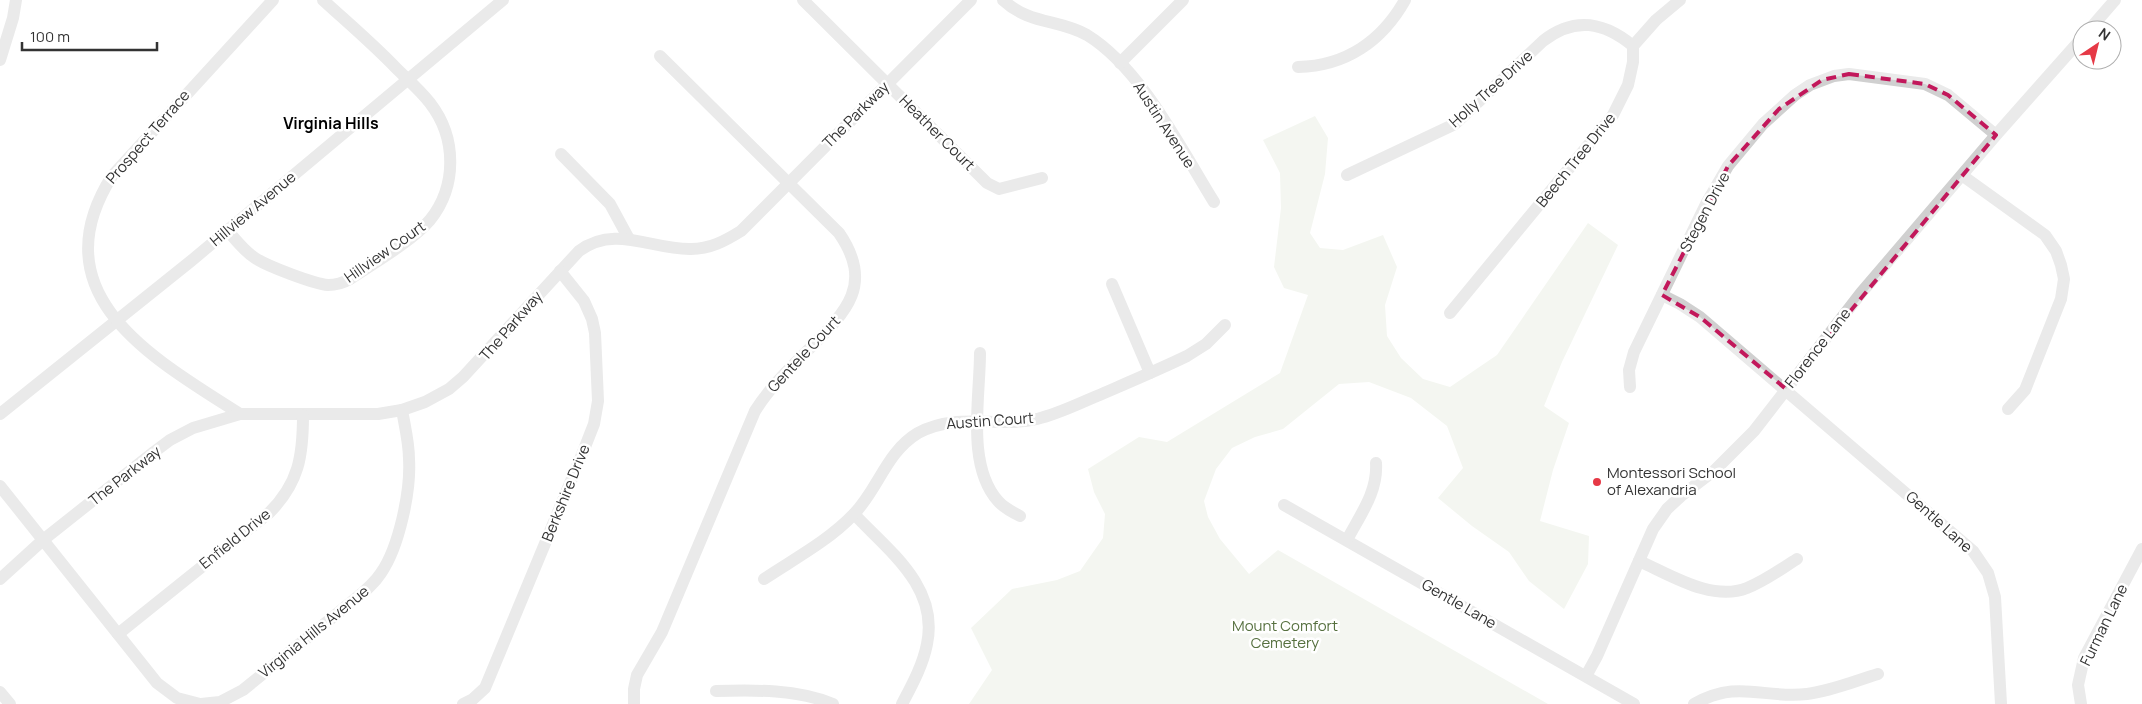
<svg xmlns="http://www.w3.org/2000/svg" width="2142" height="704" viewBox="0 0 2142 704" font-family="Manrope,sans-serif">
<style>
.green{fill:#e6ecdf}
.lines{fill:none;stroke-linecap:round;stroke-linejoin:round}
.minor{stroke:#d0d0d0;stroke-width:12}
.marked{fill:none;stroke:#c2185b;stroke-width:4;stroke-dasharray:10 6;stroke-linejoin:round}
.poi-dot{fill:#e63946;stroke:#fff;stroke-width:2}
.labels{text-anchor:middle;stroke-width:5;stroke-linejoin:round;paint-order:stroke}
.street-label{font-size:15px;fill:#333;stroke:#fff}
.poi-label{font-size:15px;fill:#333;stroke:#fff;text-anchor:start}
.park-label{font-size:15px;fill:#56703f;stroke:#fff}
.neighbourhood-label{font-size:16px;font-weight:bold;fill:#000;stroke:#fff}
</style>
<rect width="100%" height="100%" fill="#fff"/>
<path class="green" d="M1315,116l13,22 -3,36 -15,59 10,15 23,2 40,-15 14,32 -12,38 2,31 14,22 22,21 27,8 47,-32 91,-132 30,22 -56,117 -18,44 25,17 -16,47 -13,51 49,15 -1,28 -24,45 -35,-28 -20,-29 -37,-26 -34,-28 25,-30 -16,-42 -36,-28 -42,-16 -30,2 -56,45 -28,8 -23,11 -16,21 -12,32 4,16 12,22 29,35 29,-24 270,154h-579l23,-34 -21,-42 41,-39 45,-9 23,-9 23,-33 2,-24 -11,-22 -6,-23 51,-32 28,5 113,-69 28,-78 -24,-7 -10,-21 7,-59 -1,-35 -17,-33z"/>
<g class="lines">
<g class="minor">
<path d="M803,0l184,183 12,6 43,-11"/>
<path d="M1003,0c27,25 56,19 84,35 54,33 94,114 127,167"/>
<path d="M2089,30l26,-30"/>
<path d="M0,60l13,-42 3,-18"/>
<path d="M1120,63l63,-63"/>
<path d="M1298,67c48,-1 84,-26 107,-67"/>
<path d="M561,154l49,50 19,35"/>
<path d="M1347,175l108,-51 88,-83c32,-25 61,-19 90,5"/>
<path d="M1963,176l82,59 11,16 5,14 3,14 -3,20 -36,91 -17,19"/>
<path d="M228,231c8,9 16,20 27,27 12,8 59,26 73,27 8,0 15,-2 22,-6 24,-16 62,-38 80,-59 27,-34 27,-82 0,-117 -10,-13 -23,-24 -34,-35 -23,-24 -49,-46 -73,-68"/>
<path d="M1112,284l38,89"/>
<path d="M1662,295l18,9 20,13 273,234 15,22 7,24 6,107"/>
<path d="M1450,313l163,-198 15,-30 5,-23v-16l23,-26 24,-20"/>
<path d="M980,353c0,45 -14,112 18,148 6,7 14,11 22,15"/>
<path d="M1630,387l-1,-17 5,-18 72,-148 22,-38 35,-42 32,-29 15,-10 24,-9 15,-2 76,10 23,11 48,40"/>
<path d="M0,414l191,-153 312,-261"/>
<path d="M240,414c-86,-55 -203,-119 -128,-238l161,-176"/>
<path d="M0,486l157,197 20,15 23,6"/>
<path d="M1284,505l350,199"/>
<path d="M854,514c35,37 85,73 73,130 -4,21 -15,41 -25,60"/>
<path d="M1347,540c13,-25 31,-48 29,-77"/>
<path d="M1639,561c32,14 73,41 108,27 18,-7 34,-19 50,-29"/>
<path d="M0,579l43,-39 111,-88 16,-12 23,-12 47,-14h138l24,-4 23,-8 24,-13 14,-12 116,-126c36,-27 73,-1 112,-2 19,0 34,-8 50,-18l230,-231"/>
<path d="M764,579c30,-20 64,-38 89,-64 25,-25 33,-63 65,-82 38,-21 80,-5 119,-14 21,-5 41,-15 60,-23 30,-13 61,-26 90,-40l19,-12 19,-19"/>
<path d="M118,634l151,-121c30,-30 34,-57 34,-98"/>
<path d="M1586,676l11,-20 56,-127 14,-20 14,-13 34,-26 39,-39 107,-138 135,-158 86,-97"/>
<path d="M716,691c39,-1 81,-2 117,13"/>
<path d="M0,692l10,12"/>
<path d="M201,704l19,-2 23,-12 111,-90c10,-8 20,-16 27,-27 18,-26 30,-82 28,-114 0,-16 -4,-32 -7,-49"/>
<path d="M463,704l10,-5 12,-11 98,-236 11,-28 4,-23 -3,-68 -3,-14 -8,-18 -24,-30"/>
<path d="M634,704v-15l3,-14 25,-43 93,-221c15,-24 35,-43 55,-63 37,-37 64,-64 29,-115l-179,-177"/>
<path d="M1694,704c45,-25 68,-5 113,-10 24,-3 48,-13 71,-20"/>
<path d="M2081,704l-3,-19 6,-27 58,-109"/>
</g>
</g>
<path d="M0 0H2142V704H0ZM1849,74l76,10 23,11 48,40 -210,254 -86,-72 -38,-22 66,-129 51,-57 43,-29z" fill="#fff" fill-opacity=".55" fill-rule="evenodd"/>
<path class="marked" d="M1849,74l76,10 23,11 48,40 -210,254 -86,-72 -38,-22 66,-129 51,-57 43,-29z"/>
<circle class="poi-dot" cx="1597" cy="482" r="5"/>
<g class="labels">
<g class="street-label">
<text transform="translate(1491 89) rotate(-42)" y="5">Holly Tree Drive</text>
<text transform="translate(856 115) rotate(-45)" y="5">The Parkway</text>
<text transform="translate(1164 125) rotate(57)" y="5">Austin Avenue</text>
<text transform="translate(937 133) rotate(45)" y="5">Heather Court</text>
<text transform="translate(148 137) rotate(-49)" y="5">Prospect Terrace</text>
<text transform="translate(1576 160) rotate(-51)" y="5">Beech Tree Drive</text>
<text transform="translate(253 209) rotate(-40)" y="5">Hillview Avenue</text>
<text transform="translate(1705 212) rotate(-62)" y="5">Stegen Drive</text>
<text transform="translate(385 252) rotate(-35)" y="5">Hillview Court</text>
<text transform="translate(511 326) rotate(-49)" y="5">The Parkway</text>
<text transform="translate(1818 348) rotate(-52)" y="5">Florence Lane</text>
<text transform="translate(804 354) rotate(-47)" y="5">Gentele Court</text>
<text transform="translate(990 421) rotate(-4)" y="5">Austin Court</text>
<text transform="translate(125 476) rotate(-38)" y="5">The Parkway</text>
<text transform="translate(566 493) rotate(-68)" y="5">Berkshire Drive</text>
<text transform="translate(1939 522) rotate(42)" y="5">Gentle Lane</text>
<text transform="translate(235 539) rotate(-39)" y="5">Enfield Drive</text>
<text transform="translate(1459 604) rotate(30)" y="5">Gentle Lane</text>
<text transform="translate(2104 625) rotate(-64)" y="5">Furman Lane</text>
<text transform="translate(314 632) rotate(-39)" y="5">Virginia Hills Avenue</text>
</g>
<g class="poi-label">
<text x="1607" y="478">Montessori School<tspan x="1607" dy="17">of Alexandria</tspan></text>
</g>
<g class="park-label">
<text x="1285" y="631">Mount Comfort<tspan x="1285" dy="17">Cemetery</tspan></text>
</g>
<g class="neighbourhood-label">
<text x="331" y="129">Virginia Hills</text>
</g>
</g>
<g transform="translate(2097 45) rotate(35)"><circle r="24" fill="#ffffff" stroke="#adadad"/>
<path d="M0-4L9 19L0 12L-9 19Z" fill="#e63946"/>
<text y="-8" font-size="14" font-weight="bold" text-anchor="middle" fill="#333333">N</text>
</g>
<path d="M22 42v8h135v-8" fill="none" stroke="#333333" stroke-width="2.5"/>
<text x="30" y="42" font-size="15" fill="#333333" stroke="#ffffff" stroke-width="4" paint-order="stroke">100 m</text>
</svg>
